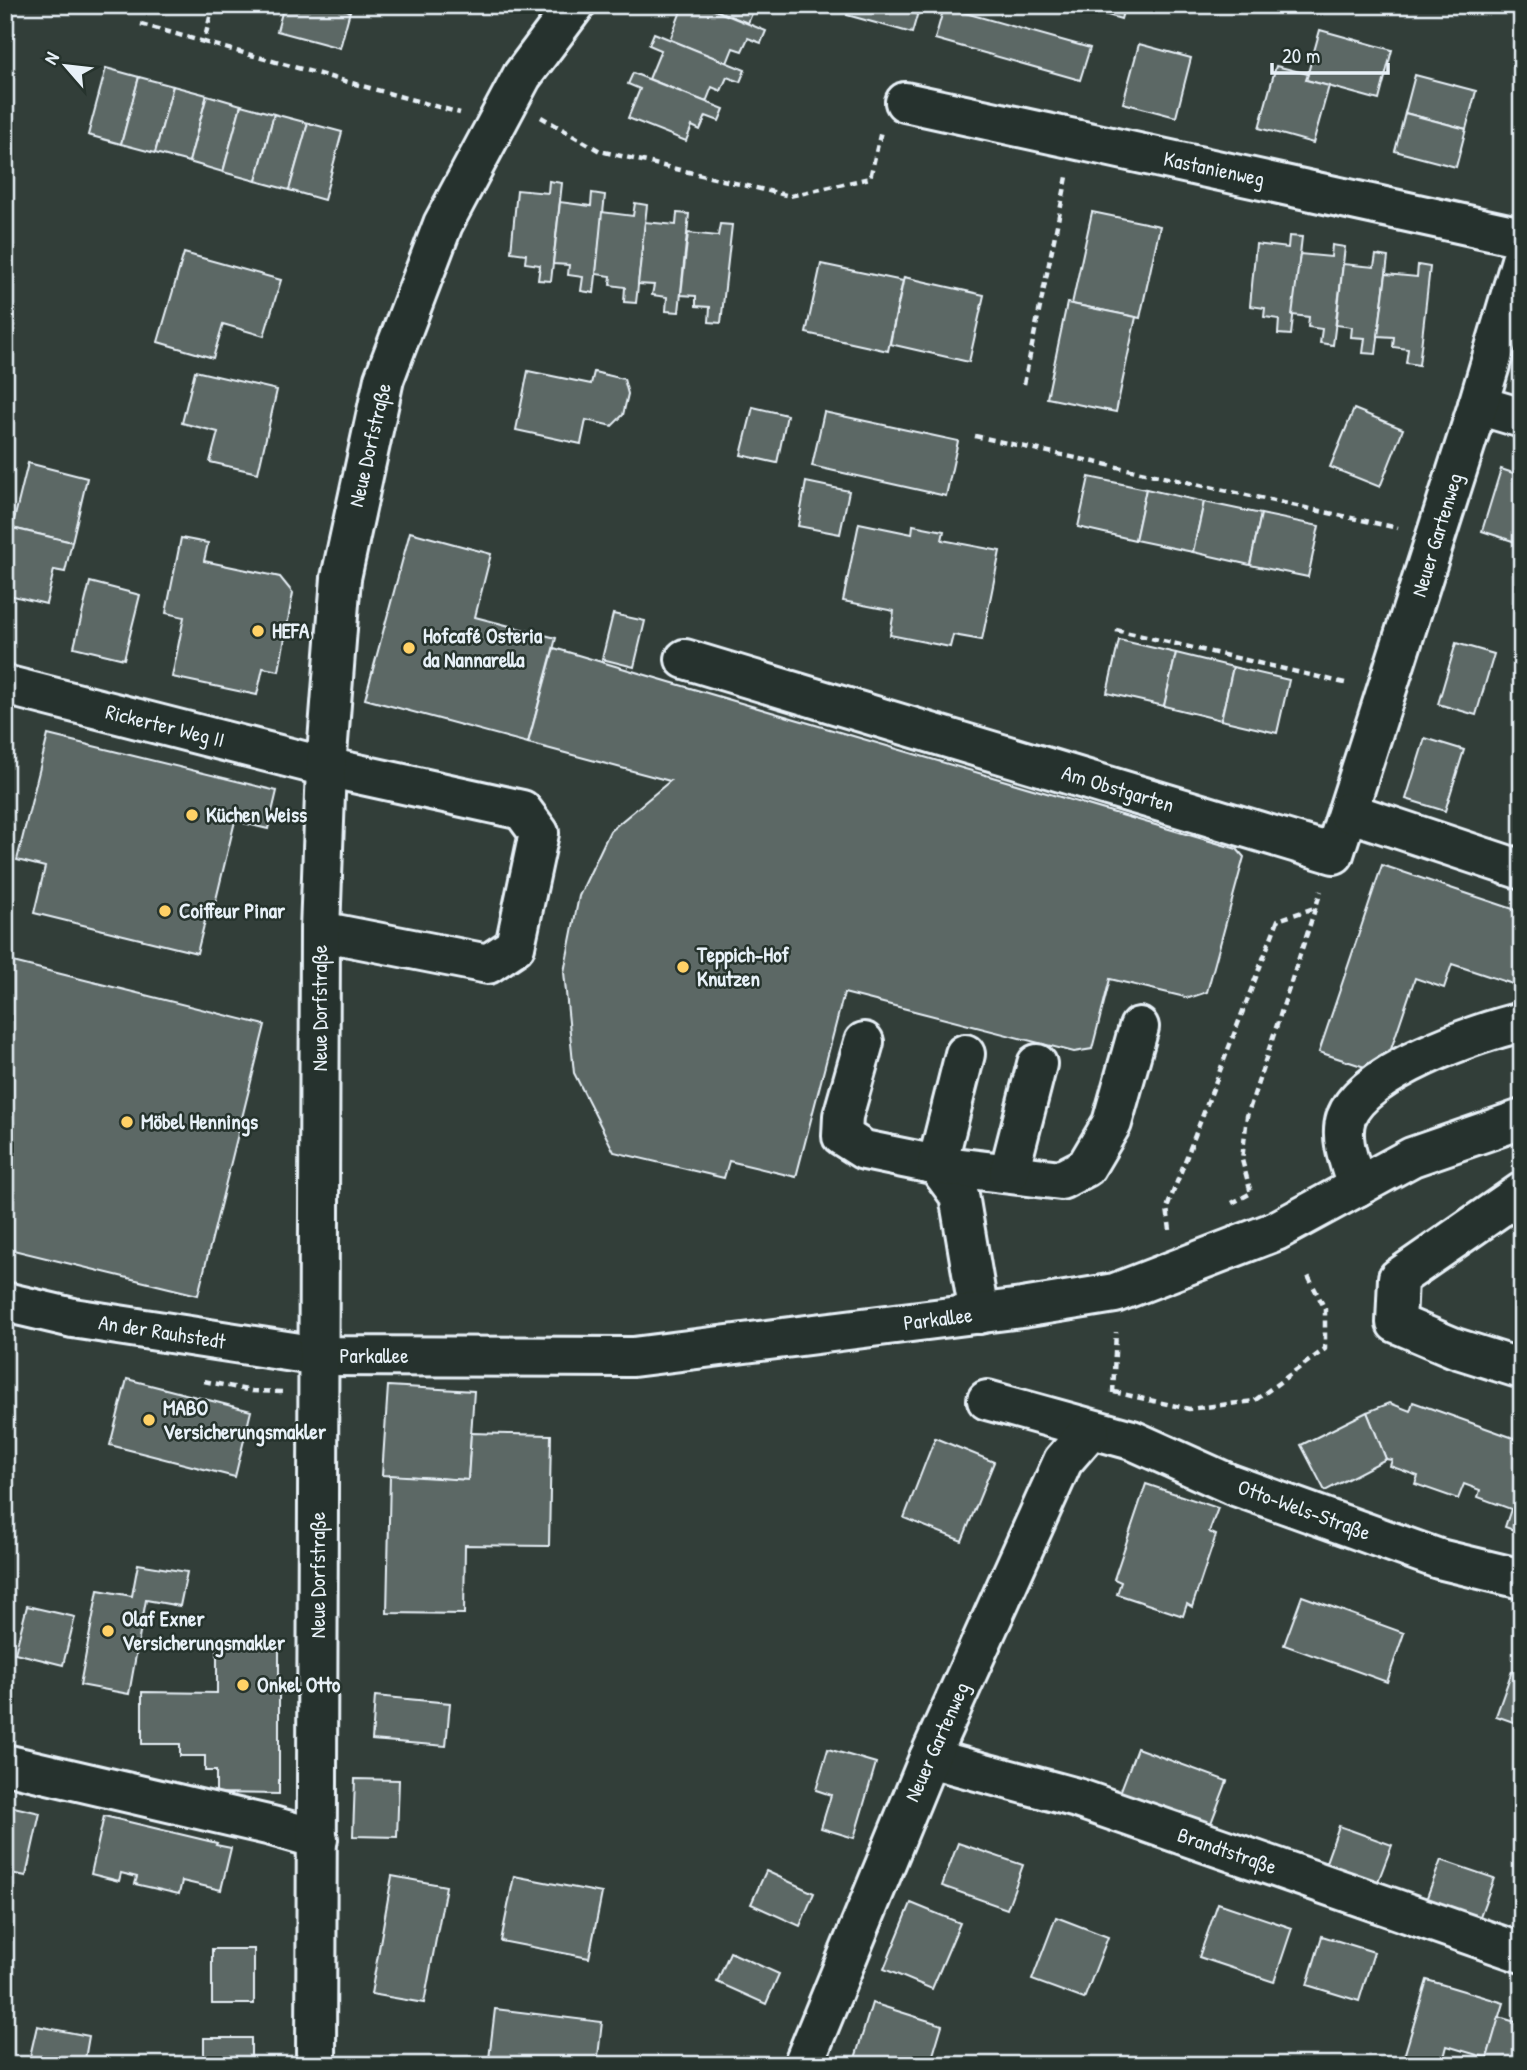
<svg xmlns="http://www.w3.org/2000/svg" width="1527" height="2070" viewBox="0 0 1527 2070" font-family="'Patrick Hand',sans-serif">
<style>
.building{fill:#5c6865;stroke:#e8f1f8;stroke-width:2}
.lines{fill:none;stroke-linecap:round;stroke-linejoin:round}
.minor-casing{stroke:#e8f1f8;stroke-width:44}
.path{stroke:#e8f1f8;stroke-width:4.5;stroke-dasharray:7 5;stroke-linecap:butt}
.minor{stroke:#26332d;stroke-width:38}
.poi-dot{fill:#ffd166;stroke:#26332d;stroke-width:2.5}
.labels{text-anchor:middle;stroke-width:5;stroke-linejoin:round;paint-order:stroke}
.street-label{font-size:21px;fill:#e8f1f8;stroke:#26332d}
.poi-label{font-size:21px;font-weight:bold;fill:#e8f1f8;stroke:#26332d;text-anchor:start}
</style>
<rect width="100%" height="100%" fill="#323e39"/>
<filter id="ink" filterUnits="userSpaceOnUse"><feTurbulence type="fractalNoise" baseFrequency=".0143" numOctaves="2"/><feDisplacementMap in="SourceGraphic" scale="14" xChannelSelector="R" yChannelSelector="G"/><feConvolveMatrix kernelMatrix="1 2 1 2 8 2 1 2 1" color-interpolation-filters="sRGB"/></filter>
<g filter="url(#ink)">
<g class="building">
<path d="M284,5h45l21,6 -10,37 -63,-17z"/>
<path d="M329,5h23l-2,6z"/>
<path d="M702,5h64l-3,7 -9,-3 -6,14z"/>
<path d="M702,5l64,26 -5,12 -13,-5 -6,13 -9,-3 -6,15 -57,-23 11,-29 -11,-6z"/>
<path d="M850,5h70l-8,28 -65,-18z"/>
<path d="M1074,5h51l-4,14z"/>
<path d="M944,7l146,41 -10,32 -145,-41z"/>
<path d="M1320,30l72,20 -13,50 -73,-20z"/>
<path d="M654,33l91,37 -5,12 -13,-5 -6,14 -9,-4 -6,15 -57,-23 12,-29 -12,-5z"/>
<path d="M1139,44l52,14 -15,59 -53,-14z"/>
<path d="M1276,66l32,8 -2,6 23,6 -16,57 -54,-15z"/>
<path d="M106,68l33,9 -18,67 -33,-9z"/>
<path d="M633,73l91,36 -5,12 -13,-5 -6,14 -8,-4 -6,15 -58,-23 12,-29 -12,-5z"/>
<path d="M1415,75l61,16 -10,38 -61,-16z"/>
<path d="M139,77l34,9 -18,67 -34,-9z"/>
<path d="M173,86l34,9 -18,67 -34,-9z"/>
<path d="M207,95l34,10 -18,67 -34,-10z"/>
<path d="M241,105l33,9 -18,67 -33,-9z"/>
<path d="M1405,113l61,16 -10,38 -61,-16z"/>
<path d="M274,114l34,9 -19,67 -33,-9z"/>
<path d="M308,123l34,9 -18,68 -35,-10z"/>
<path d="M549,181l13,2 -11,98 -13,-1 2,-15 -15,-2 1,-9 -15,-2 6,-62 31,3z"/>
<path d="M592,193l13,2 -11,98 -13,-2 2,-14 -15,-2 1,-10 -16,-1 7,-62 31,4z"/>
<path d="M635,203l12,2 -11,98 -12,-1 1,-15 -15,-2 1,-9 -15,-2 6,-62 31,4z"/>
<path d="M1092,212l68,14 -20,92 -68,-14z"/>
<path d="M677,213l12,1 -10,98 -13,-1 1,-14 -15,-2 2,-10 -16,-1 7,-62 31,3z"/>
<path d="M720,224l12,1 -11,98 -12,-1 1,-15 -14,-1v-10l-15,-1 7,-62 30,3z"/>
<path d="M1289,236l13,1 -11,98 -13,-1 1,-15 -15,-2 1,-9 -15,-2 6,-62 32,4z"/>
<path d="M1332,245l13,2 -12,98 -13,-2 2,-14 -14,-2 1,-10 -17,-2 8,-61 31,3z"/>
<path d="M184,253l97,27 -17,56 -41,-12 -10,34 -55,-16z"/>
<path d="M1376,255l12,2 -12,97 -13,-1 2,-15 -14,-1 1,-10 -16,-2 7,-61 31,3z"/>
<path d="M821,264l82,17 -15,70 -82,-18z"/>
<path d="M1418,265l12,2 -11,98 -13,-2 2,-14 -15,-2 1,-10 -16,-1 8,-62 31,3z"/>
<path d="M904,277l80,18 -15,67 -79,-18z"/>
<path d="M1067,303l69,14 -20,95 -69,-14z"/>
<path d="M195,371l82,19 -19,83 -48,-11 8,-30 -36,-9z"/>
<path d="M528,371l63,13 3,-12 30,7 4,15 -5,21 -11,11 -26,-6 -5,24 -65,-14z"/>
<path d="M753,407l34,8 -10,48 -36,-8z"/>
<path d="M1354,409l49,20 -23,58 -50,-20z"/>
<path d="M824,412l134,29 -12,55 -134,-30z"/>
<path d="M28,463l59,15 -15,64 -60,-14z"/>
<path d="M1501,469l21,7v68l-40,-13z"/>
<path d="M1089,477l57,12 -11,51 -57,-13z"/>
<path d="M806,482l43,9 -9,43 -42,-8z"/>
<path d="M1146,489l58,13 -11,50 -58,-12z"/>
<path d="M1204,502l57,12 -11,51 -57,-13z"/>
<path d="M1261,514l58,12 -11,51 -58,-12z"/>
<path d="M859,523l53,11 1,-9 31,6 -2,9 58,11 -18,89 -29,-5 -3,12 -60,-12 4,-24 -51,-10z"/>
<path d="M12,528l60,14 -7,30 -11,-2 -8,34 -41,-10v-37z"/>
<path d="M410,532l81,22 -16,63 81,21 -28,105 -163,-44z"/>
<path d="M181,538l27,5 -4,18 76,16 13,16 -14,78 -16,-3 -6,27 -85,-18 12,-60 -18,-4z"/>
<path d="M90,582l50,13 -16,64 -50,-12z"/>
<path d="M613,614l32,7 -11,46 -32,-8z"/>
<path d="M1119,640l57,13 -12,53 -57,-13z"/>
<path d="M1456,643l38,11 -18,61 -38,-11z"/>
<path d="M554,648l683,201 7,8 -37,135 -18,6 -79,-19 -18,70 -18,3 -230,-59 -48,184 -67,-16 -5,17 -110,-26 -40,-79 -10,-101 15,-76 31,-65 60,-50 -142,-38z"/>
<path d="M1176,653l57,14 -12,53 -57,-14z"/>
<path d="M1233,667l56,13 -12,53 -56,-13z"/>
<path d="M48,735l229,56 -9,38 -33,-8 -22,91 -8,9 -8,32 -163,-40 11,-46 -28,-7z"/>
<path d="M1425,738l39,12 -19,61 -39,-12z"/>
<path d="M1382,865l140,47v75l-70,-23 -8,24 -29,-10 -32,95 -64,-21z"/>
<path d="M5,960l260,65 -67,270 -193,-47z"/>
<path d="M127,1379l124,32 -16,66 -125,-32z"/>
<path d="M388,1386l86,5 -6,89 -86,-5z"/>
<path d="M1413,1402l109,39v92l-17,-6 6,-18 -33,-12 2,-7 -16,-6 -6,15 -43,-15 3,-8 -28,-10 2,-6 -6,-1 -19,-47 23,-9 20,8z"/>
<path d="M1367,1412l19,47 -61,32 -24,-46z"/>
<path d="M471,1433l80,2 -2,111 -84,-1 -1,69 -77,-1 3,-138 78,5z"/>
<path d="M935,1438l59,24 -32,79 -58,-23z"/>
<path d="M1146,1484l72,24 -9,24 7,3 -24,72 -5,-3 -4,12 -66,-22 4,-12 -7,-3z"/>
<path d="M138,1564l49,8 -7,34 -34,-6 -17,94 -49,-9 18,-95 34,6z"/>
<path d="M1302,1596l102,37 -17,49 -103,-37z"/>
<path d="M27,1606l48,11 -12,48 -48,-12z"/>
<path d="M217,1645h62v149l-63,-1v-22h-11v-15h-25v-12h-38v-52l75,1z"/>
<path d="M1512,1671l10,4v50l-26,-9z"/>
<path d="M375,1696l75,7 -4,43 -74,-6z"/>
<path d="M1137,1748l90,33 -19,50 -90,-33z"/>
<path d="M828,1749l48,14 -22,75 -33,-10 10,-33 -15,-5z"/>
<path d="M355,1779l44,1 -2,57 -44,-1z"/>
<path d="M5,1805l35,8 -14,63 -21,-4z"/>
<path d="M104,1816l113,27 -1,2 15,3 -10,42 -39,-9 -3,13 -44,-10 2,-7 -16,-4 -2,8 -28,-7z"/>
<path d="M1339,1826l53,19 -15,39 -52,-19z"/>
<path d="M958,1843l65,22 -16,44 -65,-23z"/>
<path d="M1441,1860l53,18 -15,41 -53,-19z"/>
<path d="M766,1871l48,22 -14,33 -49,-22z"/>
<path d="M392,1876l54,10 -22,117 -53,-9z"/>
<path d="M514,1876l88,17 -13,65 -88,-17z"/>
<path d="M911,1903l49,20 -28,66 -48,-20z"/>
<path d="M1218,1903l74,25 -18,54 -75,-25z"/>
<path d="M1056,1917l52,20 -24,62 -52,-19z"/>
<path d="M1322,1936l52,16 -15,49 -52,-16z"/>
<rect x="212" y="1949" width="42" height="55"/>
<path d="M730,1952l49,22 -13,30 -49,-22z"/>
<path d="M1427,1980l77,23 -17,55 -40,-12 -5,19h-25l-14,-5z"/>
<path d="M872,2003l70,22 -12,40h-77z"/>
<path d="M495,2009l107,13 -5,43h-62l-46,-6z"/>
<path d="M1499,2017l23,7v41h-37z"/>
<path d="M37,2026l52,10 -5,29h-56z"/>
<rect x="204" y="2038" width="47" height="27"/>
</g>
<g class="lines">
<g class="minor-casing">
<g id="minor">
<path d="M905,102l617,135"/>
<path d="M1478,405l44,13"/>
<path d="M685,659l649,195 144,-449 44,-148"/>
<path d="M5,685l321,82 196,43 17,23 -24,113 -27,18 -168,-33"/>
<path d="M1348,812l174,58"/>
<path d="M864,1042l-21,74 -1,20 22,14 73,15 22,30 20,119"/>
<path d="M965,1054l-28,111 124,15 25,-13 26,-44 27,-96"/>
<path d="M1009,1173l28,-109"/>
<path d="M1357,1187c-6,-21 -18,-47 -11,-69 16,-46 132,-86 176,-96"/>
<path d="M1522,1192l-124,86 -2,45 59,25 67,21"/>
<path d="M5,1302l68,16 246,38 314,1 389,-49 93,-15 161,-62 136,-74 110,-38"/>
<path d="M987,1400l145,40 98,44 209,75 83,20"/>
<path d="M929,1758l148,40 445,155"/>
<path d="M5,1764l267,62 46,13"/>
<path d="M316,2065l4,-1134 6,-164 15,-189 43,-199 59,-155 79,-148 53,-71"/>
<path d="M803,2065l126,-307 134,-297 27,-31"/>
</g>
</g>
<g class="path">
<path d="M213,5l-9,37 256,71"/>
<path d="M141,24l63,18"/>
<path d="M541,117l59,34 190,45 80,-18 11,-47"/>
<path d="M1024,384l43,-207"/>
<path d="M975,436l423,92"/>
<path d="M1116,630l233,54"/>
<path d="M1232,1203l19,-10 -9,-33 5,-44 74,-225"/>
<path d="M1170,1230l-3,-22 111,-288 36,-12"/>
<path d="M204,1381l48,10 30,1"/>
<path d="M1114,1392l75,17 65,-8 71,-52v-40l-19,-37"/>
<path d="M1113,1393l3,-61"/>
</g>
<use href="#minor" class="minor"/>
</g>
</g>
<g class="poi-dot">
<circle cx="258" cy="631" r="7"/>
<circle cx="409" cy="648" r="7"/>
<circle cx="192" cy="815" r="7"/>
<circle cx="165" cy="911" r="7"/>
<circle cx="683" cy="967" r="7"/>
<circle cx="127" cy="1122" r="7"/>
<circle cx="149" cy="1420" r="7"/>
<circle cx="108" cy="1631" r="7"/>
<circle cx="243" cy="1685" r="7"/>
</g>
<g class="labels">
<g class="street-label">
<text transform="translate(1214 169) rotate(12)" y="7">Kastanienweg</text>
<text transform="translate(370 445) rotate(-77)" y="7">Neue Dorfstraße</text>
<text transform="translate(1437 535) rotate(-73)" y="7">Neuer Gartenweg</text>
<text transform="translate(165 726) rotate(14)" y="7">Rickerter Weg II</text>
<text transform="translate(1118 789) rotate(17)" y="7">Am Obstgarten</text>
<text transform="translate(320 1008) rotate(-90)" y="7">Neue Dorfstraße</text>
<text transform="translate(938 1319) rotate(-7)" y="7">Parkallee</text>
<text transform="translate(162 1332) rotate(9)" y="7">An der Rauhstedt</text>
<text x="374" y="1363">Parkallee</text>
<text transform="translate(1304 1510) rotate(20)" y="7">Otto-Wels-Straße</text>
<text transform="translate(318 1575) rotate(-90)" y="7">Neue Dorfstraße</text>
<text transform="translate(937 1742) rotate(-66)" y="7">Neuer Gartenweg</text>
<text transform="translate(1227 1851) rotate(19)" y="7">Brandtstraße</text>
</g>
<g class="poi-label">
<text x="272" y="638">HEFA</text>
<text x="423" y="643">Hofcafé Osteria<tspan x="423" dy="24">da Nannarella</tspan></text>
<text x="206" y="822">Küchen Weiss</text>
<text x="179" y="918">Coiffeur Pinar</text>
<text x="697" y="962">Teppich-Hof<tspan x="697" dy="24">Knutzen</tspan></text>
<text x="141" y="1129">Möbel Hennings</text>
<text x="163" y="1415">MABO<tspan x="163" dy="24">Versicherungsmakler</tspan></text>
<text x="122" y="1626">Olaf Exner<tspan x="122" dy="24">Versicherungsmakler</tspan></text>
<text x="257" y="1692">Onkel Otto</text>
</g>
</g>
<rect width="1527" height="2070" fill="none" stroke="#26332d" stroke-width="28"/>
<rect x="14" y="14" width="1499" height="2042" fill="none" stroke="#e8f1f8" stroke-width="2.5" filter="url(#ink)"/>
<g transform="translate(66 66) rotate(298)" stroke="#26332d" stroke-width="5" paint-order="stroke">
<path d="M0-5L12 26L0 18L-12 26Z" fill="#e8f1f8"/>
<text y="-10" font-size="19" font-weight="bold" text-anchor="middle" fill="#e8f1f8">N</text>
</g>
<path d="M1272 63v10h116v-10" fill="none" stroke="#e8f1f8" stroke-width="3.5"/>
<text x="1282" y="63" font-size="21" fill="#e8f1f8" stroke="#26332d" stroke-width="5" paint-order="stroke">20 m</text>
</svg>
